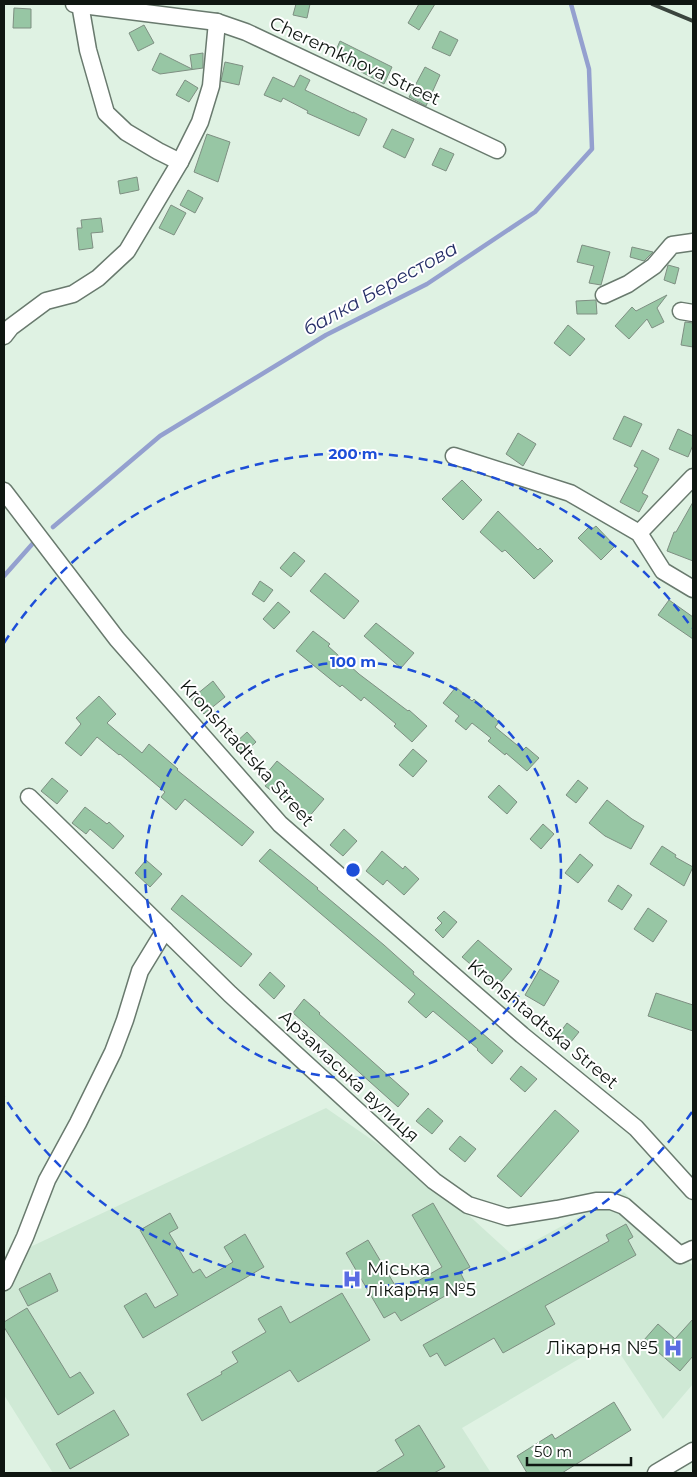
<svg xmlns="http://www.w3.org/2000/svg" width="697" height="1477" viewBox="0 0 697 1477" font-family="Montserrat,sans-serif">
<style>
.built{fill:#cfe9d5}
.lines{fill:none;stroke-linecap:round;stroke-linejoin:round}
.stream{stroke:#94a0cf;stroke-width:4.5}
.building{fill:#97c6a4;stroke:#7e8f82}
.minor-casing{stroke:#697a6e;stroke-width:19}
.minor{stroke:#fff;stroke-width:16}
.rail{stroke:#3a443d;stroke-width:4}
.ring{fill:none;stroke:#1d4ed8;stroke-width:2.5;stroke-dasharray:9 6}
.labels{text-anchor:middle;stroke-width:4;stroke-linejoin:round;paint-order:stroke}
.street-label{font-size:18px;fill:#0f1611;stroke:#fff}
.poi-label{font-size:18px;fill:#0f1611;stroke:#fff;text-anchor:start}
.water-label{font-size:19px;font-style:italic;fill:#262f68;stroke:#fff}
.centre{fill:#1d4ed8;stroke:#fff;stroke-width:2.5}
.ring-label{font-size:15px;text-anchor:middle;font-weight:bold;fill:#1d4ed8;stroke:#fff;stroke-width:4;stroke-linejoin:round;paint-order:stroke}
</style>
<rect width="100%" height="100%" fill="#dff2e3"/>
<path class="built" d="M326,1108l104,72 81,74 113,-62 69,74v118l-30,35 -52,-79 -149,88 29,45h-438l-49,-78v-102l24,-45z"/>
<g class="lines">
<g class="stream">
<path d="M53,527l107,-91 166,-101 101,-51 108,-72 57,-63 -3,-80 -18,-65"/>
<path d="M4,576l31,-35"/>
</g>
</g>
<g class="building">
<path d="M296,4h14l-3,14 -14,-3z"/>
<path d="M419,4h16l-16,26 -11,-7z"/>
<path d="M14,8l17,1v19h-18z"/>
<path d="M144,25l10,18 -16,8 -9,-18z"/>
<path d="M440,31l18,9 -8,16 -18,-8z"/>
<path d="M340,41l52,26 -8,17 -51,-27z"/>
<path d="M160,53l32,16 -2,-14 13,-2v15l-43,6 -8,-4z"/>
<path d="M225,62l18,4 -4,19 -18,-4z"/>
<path d="M425,67l15,8 -14,31 -17,-9z"/>
<path d="M300,75l10,5 -5,10 48,23v-1l14,7 -8,17 -52,-23 1,-2 -25,-13 -2,4 -17,-7 9,-18 21,10z"/>
<path d="M185,80l13,8 -9,14 -13,-7z"/>
<path d="M392,129l22,10 -9,19 -22,-11z"/>
<path d="M207,134l23,8 -12,40 -24,-10z"/>
<path d="M440,148l14,6 -8,17 -14,-6z"/>
<path d="M137,177l2,13 -19,4 -2,-13z"/>
<path d="M188,190l15,8 -8,15 -15,-8z"/>
<path d="M171,205l15,8 -12,22 -15,-7z"/>
<path d="M101,218l2,14 -12,1 2,15 -14,2 -2,-22h5l-1,-8z"/>
<path d="M582,245l28,7 -9,33 -12,-2 5,-17 -17,-4z"/>
<path d="M632,247l21,5 -9,9 -14,-4z"/>
<path d="M668,265l11,3 -4,16 -11,-4z"/>
<path d="M667,295l-10,13 7,14 -12,6 -5,-9 -18,20 -14,-13 17,-19 4,4z"/>
<path d="M596,300l1,14h-20l-1,-13z"/>
<path d="M685,322l8,1v24l-12,-2z"/>
<path d="M568,325l17,14 -15,17 -16,-13z"/>
<path d="M624,416l18,8 -11,23 -18,-8z"/>
<path d="M678,429l15,7v9l-5,12 -19,-8z"/>
<path d="M518,433l18,11 -13,22 -17,-12z"/>
<path d="M642,450l17,9 -17,34 6,3 -9,16 -19,-10 18,-34 -4,-2z"/>
<path d="M462,480l20,20 -19,20 -21,-21z"/>
<path d="M693,502v59l-26,-10 7,-19h2z"/>
<path d="M498,511l40,39 2,-2 13,13 -19,18 -29,-29 -3,2 -22,-20z"/>
<path d="M596,526l19,20 -14,14 -23,-22 11,-11 2,3z"/>
<path d="M294,552l11,9 -14,16 -11,-9z"/>
<path d="M325,573l34,28 -15,18 -34,-28z"/>
<path d="M260,581l13,9 -9,12 -12,-8z"/>
<path d="M669,600l24,17v22l-35,-24z"/>
<path d="M278,602l12,10 -16,17 -11,-10z"/>
<path d="M376,623l38,30 -13,15 -37,-32z"/>
<path d="M313,631l17,13 -2,2 31,28 49,37 1,-1 18,16 -15,16 -18,-16 2,-2 -32,-27 -3,4 -19,-16 -2,2 -44,-36z"/>
<path d="M213,681l12,16 -21,17 -13,-15z"/>
<path d="M456,687l16,14 2,-2 25,23 -4,5 28,23 3,-3 13,11 -12,13 -21,-18 -1,2 -17,-14 3,-3 -19,-15 -6,7 -11,-9 4,-5 -16,-13z"/>
<path d="M99,696l17,18 -9,9 35,30 7,-9 29,25 -1,1 77,62 -12,14 -57,-47 -9,11 -15,-13 4,-5 -45,-38 -1,1 -22,-18 -16,19 -16,-13 16,-19 -5,-6z"/>
<path d="M247,732l9,10 -13,12 -9,-10z"/>
<path d="M413,749l14,12 -14,16 -14,-12z"/>
<path d="M277,761l47,38 -16,19 -31,-26 -1,2 -11,-8 7,-9 -5,-4z"/>
<path d="M52,778l16,13 -11,13 -16,-13z"/>
<path d="M578,780l10,8 -12,15 -10,-8z"/>
<path d="M499,785l18,17 -10,12 -19,-17z"/>
<path d="M607,800l25,19 12,7 -13,23 -26,-13 -16,-13z"/>
<path d="M85,807l22,17 2,-2 15,14 -11,13 -23,-20 -4,5 -14,-11z"/>
<path d="M543,824l11,10 -13,15 -11,-10z"/>
<path d="M344,829l13,12 -14,15 -13,-11z"/>
<path d="M662,846l14,9 -1,2 18,10 -9,19 -34,-22z"/>
<path d="M270,849l48,39 -1,1 67,56 30,27 -1,2 90,77 -11,13 -15,-14 1,-1 -45,-38 -7,7 -18,-16 7,-8 -156,-133z"/>
<path d="M382,851l21,18 2,-3 14,13 -15,16 -17,-15 -4,5 -17,-14z"/>
<path d="M580,854l13,11 -15,18 -13,-10z"/>
<path d="M146,860l16,14 -12,13 -15,-14z"/>
<path d="M618,885l14,10 -10,15 -14,-9z"/>
<path d="M182,895l70,59 -11,13 -70,-58z"/>
<path d="M648,908l19,13 -14,21 -19,-13z"/>
<path d="M444,911l13,11 -14,16 -8,-8 7,-7 -5,-5z"/>
<path d="M478,940l34,29 -15,18 -35,-30z"/>
<path d="M540,969l19,12 -15,25 -19,-11z"/>
<path d="M270,972l15,14 -11,13 -15,-14z"/>
<path d="M656,993l37,12v26l-45,-15z"/>
<path d="M304,999l16,14 -1,1 90,80 -11,13 -105,-94z"/>
<path d="M567,1023l12,9 -13,16 -11,-9z"/>
<path d="M521,1066l16,13 -12,13 -15,-13z"/>
<path d="M428,1108l15,13 -11,13 -16,-13z"/>
<path d="M555,1110l24,21 -58,66 -24,-21z"/>
<path d="M460,1136l16,13 -11,13 -16,-13z"/>
<path d="M433,1203l37,64 -10,5 6,12 -65,37 -6,-9 -11,6 -38,-65 22,-13 31,52 43,-25 -30,-52z"/>
<path d="M170,1213l8,15 -9,5 24,40 7,-4 6,9 27,-16 -9,-15 21,-13 19,33 -121,71 -19,-32 22,-13 9,15 23,-13 -38,-65z"/>
<path d="M626,1224l7,13 -5,3 8,15 -91,51 10,18 -52,29 -9,-15 -49,28 -8,-13 -7,4 -7,-12 186,-104 -3,-6z"/>
<path d="M50,1273l8,18 -30,15 -9,-17z"/>
<path d="M342,1293l28,47 -72,42 -8,-12 -88,51 -15,-27 35,-20 -1,-2 17,-10 -6,-10 34,-20 -8,-13 23,-13 9,17z"/>
<path d="M27,1308l43,70 10,-6 14,21 -36,22 -54,-88v-5z"/>
<path d="M693,1319v37l-13,15 -36,-31 14,-16 17,15z"/>
<path d="M614,1402l17,28 -69,43h-35l-10,-17 35,-22 3,5z"/>
<path d="M114,1410l15,25 -59,34 -14,-25z"/>
<path d="M419,1425l26,42 -11,6h-59l29,-18 -9,-15z"/>
</g>
<g class="lines">
<g class="minor-casing">
<g id="minor">
<path d="M74,4l143,18 29,10 251,118"/>
<path d="M80,4l8,46 18,63 20,19 32,19 22,11"/>
<path d="M604,295l24,-11 26,-18 18,-21 21,-3"/>
<path d="M681,311l12,2"/>
<path d="M4,336l7,-9 35,-26 27,-7 25,-16 29,-27 53,-89 20,-40 11,-36 6,-64"/>
<path d="M454,456l116,37 69,40 24,38 30,18"/>
<path d="M4,491l113,148 163,185 242,211 114,93 57,63"/>
<path d="M639,533l54,-56"/>
<path d="M29,797l201,197 204,187 34,24 39,12 50,-8 39,-8h15l13,5 56,49 13,-6"/>
<path d="M4,1282l21,-45 22,-57 31,-57 35,-71 12,-32 15,-49 25,-41"/>
<path d="M656,1473l37,-22"/>
</g>
</g>
<use href="#minor" class="minor"/>
<path class="rail" d="M652,4l41,17"/>
</g>
<g class="ring">
<circle cx="353" cy="870" r="208"/>
<path d="M692 1112A416 416 0 0 1 4 1097M4 643A416 416 0 0 1 692 628"/>
</g>
<defs>
<g id="hospital-bare" transform="scale(1.5)"><path d="M-5-5h3v3.5h4V-5h3V5h-3V1.5h-4V5h-3Z" fill="#5a6ce3" stroke="#fff" stroke-width="2.5" paint-order="stroke"/></g>
</defs>
<g fill-rule="evenodd">
<use href="#hospital-bare" x="352" y="1279"/>
<use href="#hospital-bare" x="673" y="1348"/>
</g>
<g class="labels">
<g class="street-label">
<text transform="translate(355 61) rotate(25)" y="6">Cheremkhova Street</text>
<text transform="translate(247 753) rotate(48)" y="6">Kronshtadtska Street</text>
<text transform="translate(543 1024) rotate(40)" y="6">Kronshtadtska Street</text>
<text transform="translate(349 1076) rotate(43)" y="6">Арзамаська вулиця</text>
</g>
<g class="poi-label">
<text x="367" y="1275">Міська<tspan x="367" dy="21">лікарня №5</tspan></text>
<text x="658" y="1354" text-anchor="end">Лікарня №5</text>
</g>
<g class="water-label">
<text transform="translate(380 288) rotate(-29)" y="7">балка Берестова</text>
</g>
</g>
<circle cx="353" cy="870" r="8" class="centre"/>
<g class="ring-label">
<text x="353" y="459">200 m</text>
<text x="353" y="667">100 m</text>
</g>
<rect width="697" height="1477" fill="none" stroke="#0f1611" stroke-width="10"/>
<path d="M527 1457v8h104v-8" fill="none" stroke="#0f1611" stroke-width="2.5"/>
<text x="534" y="1457" font-size="15" fill="#0f1611" stroke="#ffffff" stroke-width="4" paint-order="stroke">50 m</text>
</svg>
